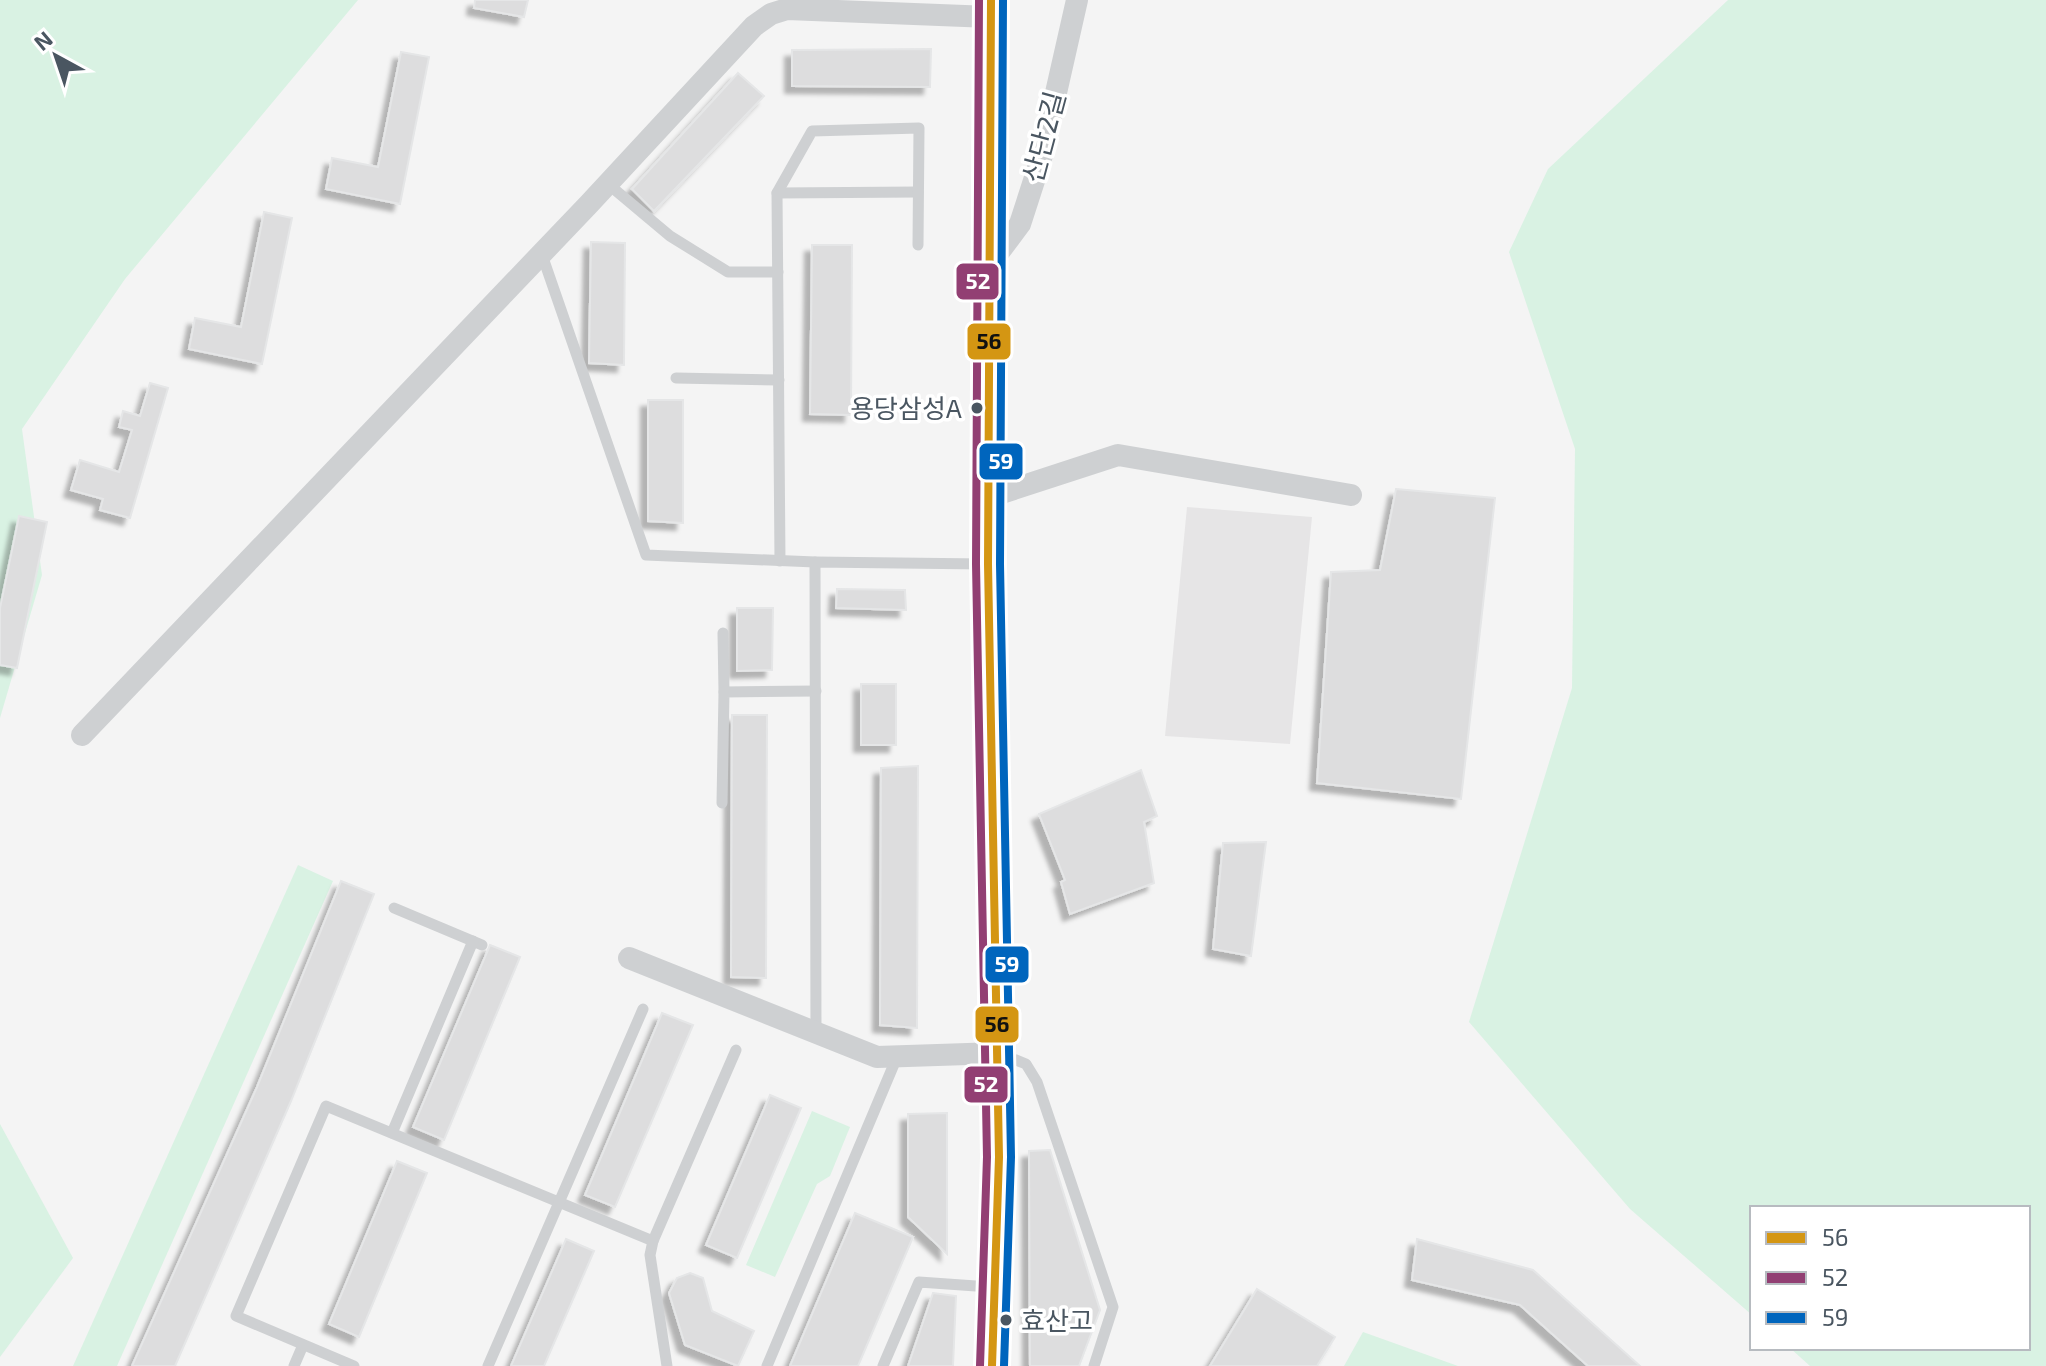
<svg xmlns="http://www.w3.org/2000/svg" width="2046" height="1366" viewBox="0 0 2046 1366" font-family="'Exo 2','Noto Sans KR',sans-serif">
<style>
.education{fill:#e6e5e6}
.green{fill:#d9f2e3}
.building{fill:#ddddde;stroke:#e5e6e7;stroke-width:2;filter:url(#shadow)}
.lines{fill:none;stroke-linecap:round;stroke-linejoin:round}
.lane{stroke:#ced0d2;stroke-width:11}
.street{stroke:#ced0d2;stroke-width:22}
.secondary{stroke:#ced0d4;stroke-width:32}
.bus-1-casing{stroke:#fff;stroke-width:14}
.bus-2-casing{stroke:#fff;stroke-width:14}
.bus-3-casing{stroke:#fff;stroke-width:14}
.bus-1{stroke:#d49613;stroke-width:8}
.bus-2{stroke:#923f73;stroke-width:8}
.bus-3{stroke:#0065bd;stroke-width:8}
.bus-dot{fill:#4a5661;stroke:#fff;stroke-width:3}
.labels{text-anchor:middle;stroke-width:7;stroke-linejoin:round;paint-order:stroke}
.bus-label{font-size:26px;fill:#4a5661;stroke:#fff;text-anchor:end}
.street-label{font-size:28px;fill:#4a5661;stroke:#fff}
.line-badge{stroke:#fff;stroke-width:3}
.badge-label{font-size:22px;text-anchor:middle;font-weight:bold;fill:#fff}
.pale-badge-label{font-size:22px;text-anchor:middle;font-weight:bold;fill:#111}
</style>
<defs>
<filter id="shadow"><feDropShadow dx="-7" dy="7" stdDeviation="2" flood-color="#0004"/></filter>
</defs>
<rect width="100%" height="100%" fill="#f4f4f4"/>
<path class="education" d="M1187,507l125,10 -22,227 -125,-8z"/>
<g class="green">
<path d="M0,0h358l-233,279 -103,150 20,146 -42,143z"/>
<path d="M1728,0h318v1366h-236l-20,-18h238v-140h-276v107l-122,-106 -161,-187 103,-334 3,-239 -66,-197 39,-83z"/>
<path d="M298,865l35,16 -216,485h-44z"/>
<path d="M812,1111l38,16 -20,49 -13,8 -42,93 -29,-12z"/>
<path d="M0,1124l73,134 -73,99z"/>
<path d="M1363,1332l95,34h-114z"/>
</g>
<g class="building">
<path d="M475,0h53l-4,17 -50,-9z"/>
<path d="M931,49l-1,38 -138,-1v-36z"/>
<path d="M401,52l28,5 -29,147 -74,-15 6,-31 46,9z"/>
<path d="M738,73l26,23 -110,115 -22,-22z"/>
<path d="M264,212l28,6 -30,146 -73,-15 6,-31 46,9z"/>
<path d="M591,242l34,1 -1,122 -35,-2z"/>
<path d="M812,245h40l-1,170 -41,-1z"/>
<path d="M150,383l18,5 -38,130 -30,-8 3,-11 -32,-9 9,-30 39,12 13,-42 -13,-3 4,-16 17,5z"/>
<path d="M648,400h35v123l-35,-2z"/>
<path d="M1396,489l99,9 -34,301 -144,-16 14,-211 49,-2z"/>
<path d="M19,516l28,6 -30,146 -17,-3v-57z"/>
<path d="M837,589l68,1 1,20 -70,-2z"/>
<path d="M737,608h36l-1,62 -35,1z"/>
<rect x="861" y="684" width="35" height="61"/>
<path d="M732,715h35l-1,263 -35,-1z"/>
<path d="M918,766l-1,262 -37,-3 1,-257z"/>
<path d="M1141,770l16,46 -13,6 10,61 -84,31 -9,-32 4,-2 -26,-66z"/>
<path d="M1266,842l-15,114 -38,-7 10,-106z"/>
<path d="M341,881l33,13 -83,207 -116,265h-43l125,-279z"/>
<path d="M490,945l30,12 -76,183 -31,-13z"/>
<path d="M662,1013l31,12 -78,182 -30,-12z"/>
<path d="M770,1095l31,13 -64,150 -31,-13z"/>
<path d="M947,1113v141l-39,-37v-103z"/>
<path d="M1050,1150l50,160 -21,56h-49l-1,-215z"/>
<path d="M397,1161l30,12 -68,164 -30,-13z"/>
<path d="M855,1213l58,24 -55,129h-68z"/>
<path d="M566,1239l28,12 -50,115h-33z"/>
<path d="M1417,1239l116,31 107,96h-52l-68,-61 -108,-25z"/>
<path d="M690,1273l13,5 9,33 42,20 -16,35 -53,-21 -16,-52 8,-15z"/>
<path d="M1257,1289l78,48 -18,29h-107z"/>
<path d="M933,1293l23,3 -3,70h-45z"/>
</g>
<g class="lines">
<g class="lane">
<path d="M608,184l62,52 58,36h50"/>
<path d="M777,193l141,-1"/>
<path d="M541,252l105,303 169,7"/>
<path d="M676,378l103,2"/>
<path d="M780,561l-3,-368 35,-62 107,-3 -1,117"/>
<path d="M723,633l1,59"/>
<path d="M722,803l2,-111 92,-1"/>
<path d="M394,908l88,37"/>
<path d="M816,1033l-1,-471 169,2"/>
<path d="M1001,1054l25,10 11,18 76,225 -19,59"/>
<path d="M392,1133l81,-192"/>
<path d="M294,1366l9,-21"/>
<path d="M354,1366l-118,-50 90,-210 327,135"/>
<path d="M488,1366l155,-357"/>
<path d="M667,1366l-17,-111 3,-14 83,-191"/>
<path d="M767,1366l130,-309"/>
<path d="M883,1366l36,-84 71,5"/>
</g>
<g class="street">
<path d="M990,264l30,-40 21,-65 36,-159"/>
<path d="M989,497l129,-42 233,40"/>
<path d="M82,735l507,-531 165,-178 17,-12 16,-5 203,8"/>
<path d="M629,958l248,99 121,-4"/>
</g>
<path class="secondary" d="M991,0l-3,564 11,593 -7,209"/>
<g class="bus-1-casing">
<path id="bus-1" d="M991,0l-3,564 11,593 -7,209"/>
</g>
<g class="bus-2-casing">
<path id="bus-2" d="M979,0l-3,564 11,593 -7,209"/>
</g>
<g class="bus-3-casing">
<path id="bus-3" d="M1003,0l-3,564 11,593 -7,209"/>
</g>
<use href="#bus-1" class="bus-1"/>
<use href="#bus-2" class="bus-2"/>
<use href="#bus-3" class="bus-3"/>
</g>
<g class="bus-dot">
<circle cx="977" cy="408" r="7"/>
<circle cx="1006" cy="1320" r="7"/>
</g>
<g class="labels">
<g class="bus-label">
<text x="962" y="418">용당삼성A</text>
<text x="1021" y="1330" text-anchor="start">효산고</text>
</g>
<g class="street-label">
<text transform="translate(1044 137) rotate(-75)" y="10">산단2길</text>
</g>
</g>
<g class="line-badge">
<rect x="955" y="262" width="45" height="39" rx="8" fill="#923f73"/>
<rect x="966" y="322" width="46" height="39" rx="8" fill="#d49613"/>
<rect x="978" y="442" width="46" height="39" rx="8" fill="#0065bd"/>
<rect x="984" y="945" width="46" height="39" rx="8" fill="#0065bd"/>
<rect x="974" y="1005" width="46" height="39" rx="8" fill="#d49613"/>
<rect x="963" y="1065" width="46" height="39" rx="8" fill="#923f73"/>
</g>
<g class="badge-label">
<text x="978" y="289">52</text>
<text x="1001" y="469">59</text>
<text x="1007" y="972">59</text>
<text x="986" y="1092">52</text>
</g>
<g class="pale-badge-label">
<text x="989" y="349">56</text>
<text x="997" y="1032">56</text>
</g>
<rect x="1750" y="1206" width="280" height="144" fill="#ffffff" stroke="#b7bbc0" stroke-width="2"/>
<rect x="1766" y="1232" width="40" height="12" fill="#d49613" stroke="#b7bbc0" stroke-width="2"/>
<text x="1822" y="1246" font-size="24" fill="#4a5661">56</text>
<rect x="1766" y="1272" width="40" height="12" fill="#923f73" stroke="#b7bbc0" stroke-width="2"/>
<text x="1822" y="1286" font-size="24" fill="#4a5661">52</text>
<rect x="1766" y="1312" width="40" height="12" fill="#0065bd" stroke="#b7bbc0" stroke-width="2"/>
<text x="1822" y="1326" font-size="24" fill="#4a5661">59</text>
<g transform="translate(56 56) rotate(320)" stroke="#ffffff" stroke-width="6" paint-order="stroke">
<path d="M0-6L14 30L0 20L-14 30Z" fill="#4a5661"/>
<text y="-12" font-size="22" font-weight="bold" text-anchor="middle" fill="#4a5661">N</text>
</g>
</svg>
